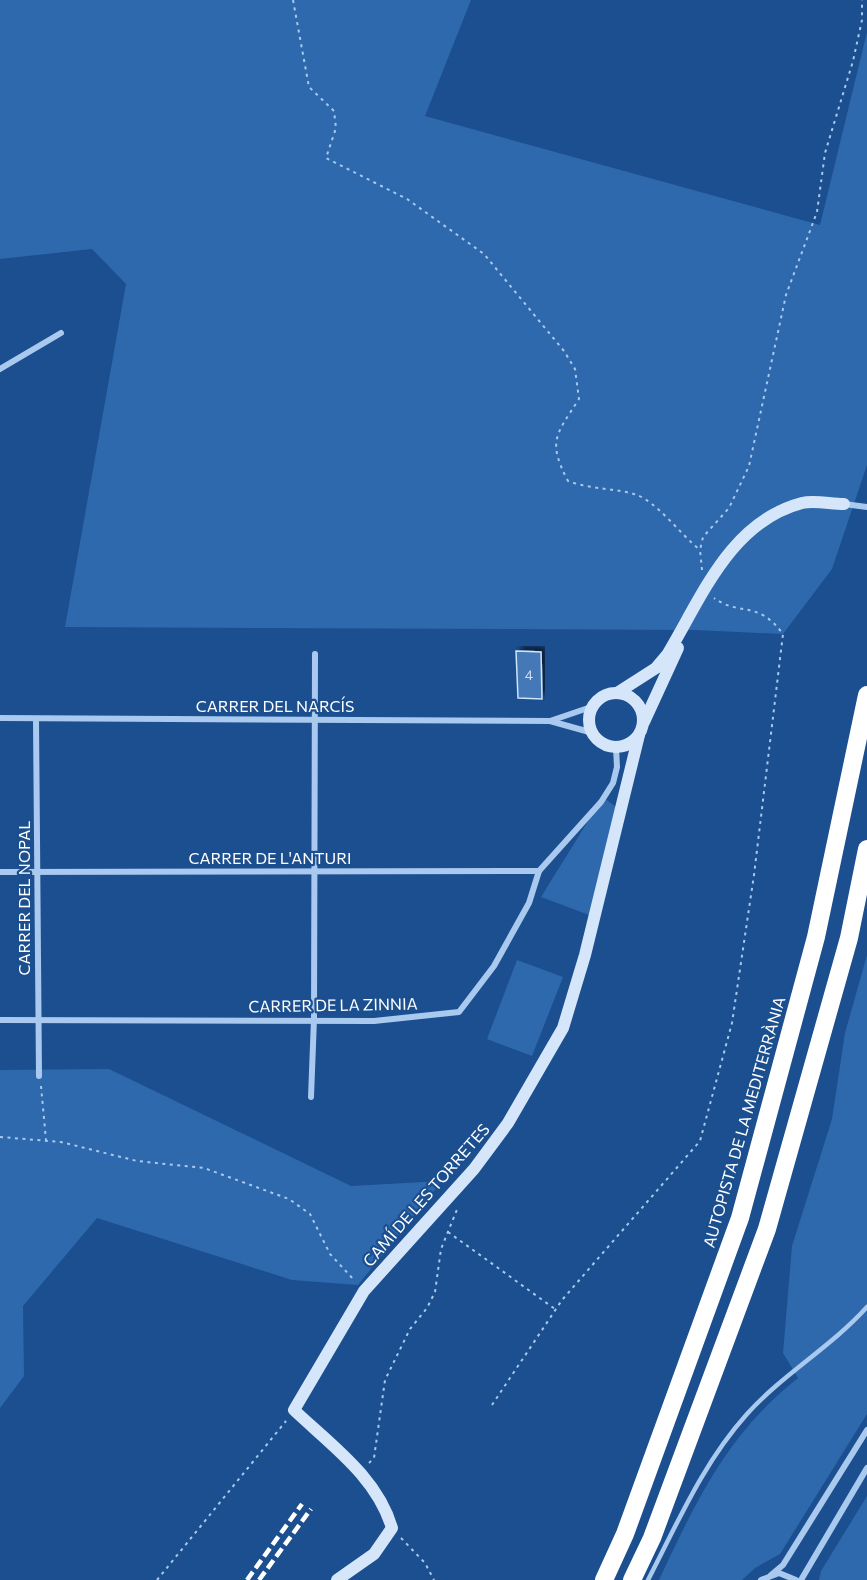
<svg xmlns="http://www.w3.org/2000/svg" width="867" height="1580" viewBox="0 0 867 1580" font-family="Commissioner,sans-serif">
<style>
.green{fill:#2e69ad}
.building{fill:#4478b7;stroke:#cfe3fa;stroke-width:1.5;filter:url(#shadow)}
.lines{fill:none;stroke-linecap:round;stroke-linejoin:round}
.path{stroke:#a9c9ee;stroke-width:2;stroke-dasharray:3 4.5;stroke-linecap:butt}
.lane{stroke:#a9c9ee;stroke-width:4.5}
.street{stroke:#a9c9ee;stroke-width:6}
.secondary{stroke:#d6e6fa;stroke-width:12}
.highway{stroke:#fff;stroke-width:18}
.rail{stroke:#fff;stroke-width:4.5;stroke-dasharray:10 4.5;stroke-linecap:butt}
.labels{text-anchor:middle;stroke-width:4.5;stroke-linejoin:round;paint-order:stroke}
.number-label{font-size:14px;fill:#d0dded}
.street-label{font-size:16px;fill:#fff;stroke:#1b4f8f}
</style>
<defs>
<filter id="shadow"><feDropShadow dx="5.5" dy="-5.5" stdDeviation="3" flood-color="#0009"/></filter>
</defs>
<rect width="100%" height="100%" fill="#1b4f8f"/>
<g class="green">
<path d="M0,0h471l-46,116 395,109 47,-193v433l-35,104 -49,65 -87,-4 -631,-3 61,-343 -34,-35 -92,10z"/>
<path d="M603,797l18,14 -32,104 -48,-18z"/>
<path d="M867,955v459l-87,140 -25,14 -13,12h-83c37,-79 69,-147 139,-202l-15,-25 9,-107 40,-127 13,-86z"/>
<path d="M517,960l46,17 -31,79 -45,-17z"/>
<path d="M109,1069l242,117 91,-5 -84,104 -66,-5 -195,-62 -74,88 1,70 -24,32v-338z"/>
<path d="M867,1496v84h-48l2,-9z"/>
</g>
<path class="building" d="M516,651l25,1 1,47 -24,-1z"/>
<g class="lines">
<g class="path">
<path d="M293,0l16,87 25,24 2,17 -10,30 81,41 77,55 80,97 11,18 4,30c-23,36 -32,42 -11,82 24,9 49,7 69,14 21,8 44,40 63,55"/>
<path d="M702,570l-2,-20 3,-13 26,-29 20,-42 37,-171 31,-83 8,-59 28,-92 9,-41v-20"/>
<path d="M41,1086l5,54"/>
<path d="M0,1137l61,5 76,19 67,7 85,31 21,15 20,40 25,27"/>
<path d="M448,1232l107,77"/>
<path d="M492,1405l70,-105 138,-159 32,-118 22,-148 29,-241c-26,-35 -43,-17 -69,-36"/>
<path d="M369,1463l5,-5 11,-78 25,-51 17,-21 8,-16 6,-43 17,-42"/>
<path d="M401,1538l24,25 9,17"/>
<path d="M157,1580l129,-159"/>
</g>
<path class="lane" d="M648,1580c30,-58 55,-117 99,-166 36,-40 84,-67 120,-107"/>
<g class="street">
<path d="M0,369l61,-36"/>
<path d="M844,504l23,3"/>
<path d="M0,718l550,3 44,-15"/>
<path d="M36,720l3,356"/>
<path d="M550,721l43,12"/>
<path d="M0,872l539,-1"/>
<path d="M0,1020l374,1 85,-9 35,-46 35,-63 10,-32 62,-69 12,-19 4,-16 -1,-20"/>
<path d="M311,1097l3,-78 1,-365"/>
<path d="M771,1575l12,-10 84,-135"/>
<path d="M761,1580l18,-7 17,7"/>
<path d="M801,1580l66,-112"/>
</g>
<g class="secondary">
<path d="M617,693l39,-25 11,-13c35,-58 63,-133 135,-152 12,-3 29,1 42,1"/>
<circle cx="616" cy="720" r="27"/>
<path d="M644,722l34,-74"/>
<path d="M337,1580l37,-26 18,-26c-15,-51 -61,-83 -98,-118l70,-119 110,-122 34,-46 55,-95 22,-73 54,-220"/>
</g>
<g class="highway">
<path d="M604,1580l21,-46 115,-316 76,-281 51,-242"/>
<path d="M632,1580l20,-42 115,-309 82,-291 18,-89"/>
</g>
<g class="rail">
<path d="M247,1580l55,-76"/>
<path d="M259,1580l52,-71"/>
</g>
</g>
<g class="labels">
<g class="number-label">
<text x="529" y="680">4</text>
</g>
<g class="street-label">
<text x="275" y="712">CARRER DEL NARCÍS</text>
<text x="270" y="864">CARRER DE L'ANTURI</text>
<text transform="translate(24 898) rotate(-90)" y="6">CARRER DEL NOPAL</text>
<text transform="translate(333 1005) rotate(-1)" y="6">CARRER DE LA ZINNIA</text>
<text transform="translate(744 1122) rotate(-74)" y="6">AUTOPISTA DE LA MEDITERRÀNIA</text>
<text transform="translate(426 1195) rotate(-49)" y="6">CAMÍ DE LES TORRETES</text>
</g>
</g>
</svg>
